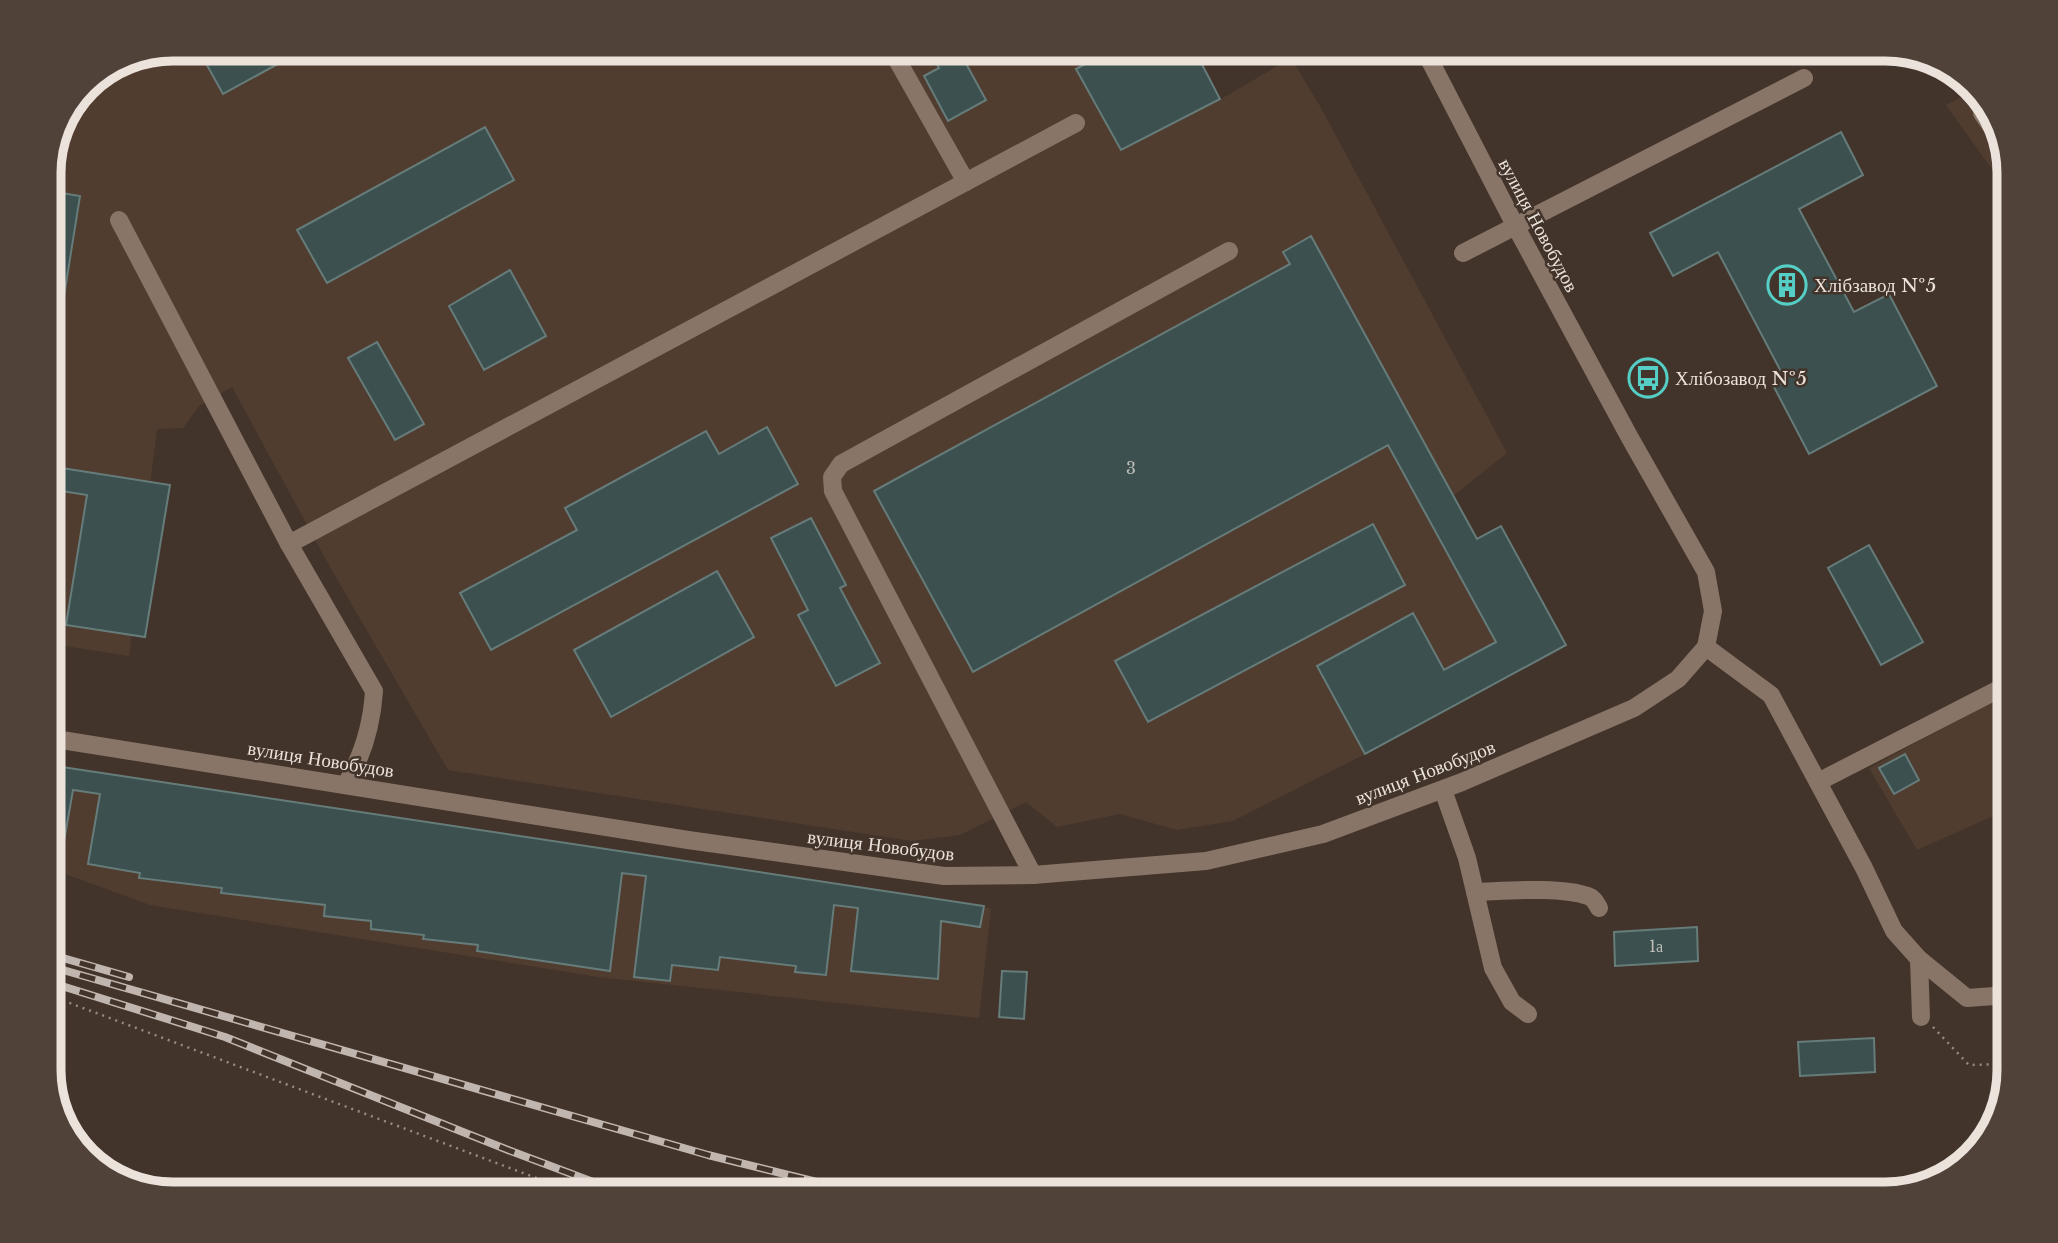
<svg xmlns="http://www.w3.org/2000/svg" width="2058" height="1243" viewBox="0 0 2058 1243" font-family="'Libre Baskerville',serif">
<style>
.built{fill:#503d30}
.building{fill:#3c514f;stroke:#667c7a;stroke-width:2}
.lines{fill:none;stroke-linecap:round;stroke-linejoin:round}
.path{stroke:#978b83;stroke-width:2.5;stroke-dasharray:2 5;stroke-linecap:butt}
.minor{stroke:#887567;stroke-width:18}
.rail-casing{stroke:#c1b6af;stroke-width:8}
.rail{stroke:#42342a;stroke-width:5;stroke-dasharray:16;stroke-linecap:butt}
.labels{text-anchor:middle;stroke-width:5;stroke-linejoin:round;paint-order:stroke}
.number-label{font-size:16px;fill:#bfbeb9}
.street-label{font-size:19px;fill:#ebe2dc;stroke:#42342a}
.poi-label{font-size:19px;fill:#ebe2dc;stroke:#42342a;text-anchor:start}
.rim{fill:none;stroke:#ebe2dc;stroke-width:9}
</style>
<rect width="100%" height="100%" fill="#42342a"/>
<g class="built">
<path d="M173,49h1021l27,50 70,-41 29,48 187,347 -54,43 24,43 24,-13 65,119 -201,109 -132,67 -56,9 -57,-16 -63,13 -31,-25 -66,33 -48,6 -464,-71 -118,-203 -98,-180 -33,19 -16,22 -26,1 -28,227 -77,-12 14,-132 -17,-4v-342l37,-81 40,-27z"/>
<path d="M1972,91l20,20 17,55v27l-63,-88z"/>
<path d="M2009,693v116l-92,41 -48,-82z"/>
<path d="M49,774l82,9 860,125 -12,110 -381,-41 -448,-72 -101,-37z"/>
</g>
<g class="building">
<path d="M198,49h107l-82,45z"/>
<path d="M928,49h30l28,51 -38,21 -24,-45 15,-8z"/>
<path d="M1113,49h81l26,50 -99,51 -45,-81z"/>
<path d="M485,127l29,53 -187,103 -30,-53z"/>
<path d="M1841,132l22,43 -64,34 55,103 35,-18 48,92 -128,68 -35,-67 12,-6 -68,-129 -45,24 -23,-43z"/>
<path d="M49,191l31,5 -23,144h-8z"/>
<path d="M1311,236l166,303 24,-13 65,119 -201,109 -48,-88 96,-53 31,57 52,-28 -108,-197 -415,227 -99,-181 416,-227 -7,-12z"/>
<path d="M510,270l36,66 -62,34 -35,-64z"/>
<path d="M377,342l47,82 -29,16 -47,-82z"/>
<path d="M767,427l31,57 -307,166 -31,-57 117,-63 -12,-22 141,-77 13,23z"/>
<path d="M49,466l121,19 -25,152 -79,-12 21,-130 -38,-6z"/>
<path d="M811,518l35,67 -6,3 40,75 -44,23 -38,-71 10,-5 -37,-72z"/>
<path d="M1373,524l32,61 -257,137 -33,-61z"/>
<path d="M1869,545l54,97 -42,23 -53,-97z"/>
<path d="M717,571l37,66 -143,80 -37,-67z"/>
<path d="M1905,754l14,26 -25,14 -15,-26z"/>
<path d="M49,765l935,141 -4,21 -39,-6 -3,58 -87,-8 7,-63 -24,-3 -8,70 -31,-3 1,-6 -76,-9 -2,13 -46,-5 -2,16 -36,-4 12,-101 -24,-3 -12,98 -133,-20 1,-6 -55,-6 1,-4 -53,-6v-8l-47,-5 1,-11 -104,-12 1,-5 -83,-10 1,-5 -52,-9 12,-70 -27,-4 -10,57 -14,-3z"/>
<path d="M1697,927l1,34 -83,5 -1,-34z"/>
<path d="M1002,971l25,1 -3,47 -25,-2z"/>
<path d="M1874,1038l1,34 -75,4 -2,-34z"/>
</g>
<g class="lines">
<g class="path">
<path d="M49,998l18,4 512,192"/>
<path d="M1933,1027l36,38 35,-1 2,19"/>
</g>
<g class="minor">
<path d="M891,49l75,133"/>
<path d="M1982,113l19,27"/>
<path d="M119,220l170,324 85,147c-2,33 -11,64 -28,93"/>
<path d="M1463,253l341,-175"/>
<path d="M289,544l787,-421"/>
<path d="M1706,647l65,48 93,173 30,63 25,28 2,58"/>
<path d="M49,738l639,102 256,36 89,-1 173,-14 117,-27 139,-52 172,-74 44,-29 28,-32 7,-36 -7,-39 -76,-134 -114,-211 -92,-178"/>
<path d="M1818,782l191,-98"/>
<path d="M1443,790l24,68 26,110 19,34 16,12"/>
<path d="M1033,875l-200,-384 -1,-14 9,-13 388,-213"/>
<path d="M1475,892c31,-1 84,-6 113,4 6,2 8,7 11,12"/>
<path d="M1919,959l48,39 42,-3"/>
</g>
<g class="rail-casing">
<g id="rail">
<path d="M49,954l80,23"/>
<path d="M49,966l659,189 157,39"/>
<path d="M49,982l176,55 283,113 117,44"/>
<path d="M1731,1194l205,-14"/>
</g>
</g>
<use href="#rail" class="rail"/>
</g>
<defs>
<g id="building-ring" transform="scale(2.0125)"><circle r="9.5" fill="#42342a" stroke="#55cec5" stroke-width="1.5"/><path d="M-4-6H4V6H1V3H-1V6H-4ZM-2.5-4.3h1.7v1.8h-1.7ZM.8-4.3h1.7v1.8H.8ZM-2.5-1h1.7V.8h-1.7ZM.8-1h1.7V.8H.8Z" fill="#55cec5"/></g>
<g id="bus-ring" transform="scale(2.0125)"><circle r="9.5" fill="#42342a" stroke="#55cec5" stroke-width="1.5"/><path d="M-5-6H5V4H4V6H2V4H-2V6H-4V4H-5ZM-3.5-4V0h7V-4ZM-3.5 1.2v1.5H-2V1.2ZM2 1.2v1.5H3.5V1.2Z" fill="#55cec5"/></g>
</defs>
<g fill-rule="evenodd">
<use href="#building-ring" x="1787" y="285"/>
<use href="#bus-ring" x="1648" y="378"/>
</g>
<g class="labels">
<g class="number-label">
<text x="1131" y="474">3</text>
<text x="1656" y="952">1а</text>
</g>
<g class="street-label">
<text transform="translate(1539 225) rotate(62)" y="7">вулиця Новобудов</text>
<text transform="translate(321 759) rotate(9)" y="7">вулиця Новобудов</text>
<text transform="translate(1425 772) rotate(-21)" y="7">вулиця Новобудов</text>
<text transform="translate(881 845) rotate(7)" y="7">вулиця Новобудов</text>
</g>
<g class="poi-label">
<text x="1814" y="292">Хлібзавод №5</text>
<text x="1675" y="385">Хлібозавод №5</text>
</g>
</g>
<path d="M0 0H2058V1243H0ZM173 61H1885A112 112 0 0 1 1997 173V1070A112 112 0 0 1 1885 1182H173A112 112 0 0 1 61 1070V173A112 112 0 0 1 173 61Z" fill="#504238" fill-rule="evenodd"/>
<path class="rim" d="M173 61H1885A112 112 0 0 1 1997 173V1070A112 112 0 0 1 1885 1182H173A112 112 0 0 1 61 1070V173A112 112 0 0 1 173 61Z"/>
</svg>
